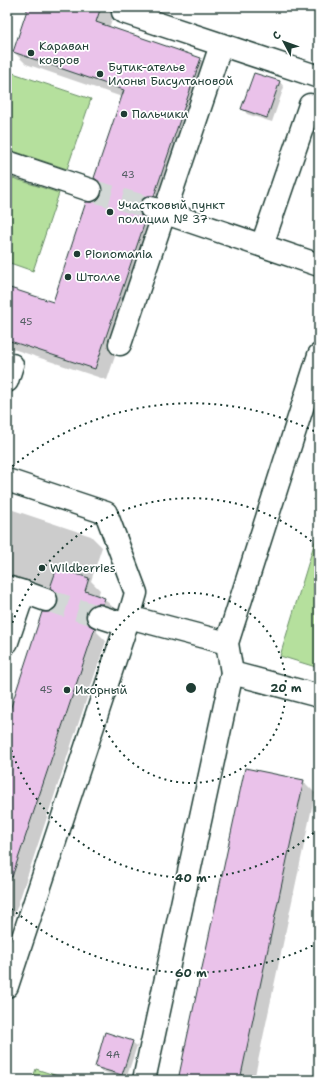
<svg xmlns="http://www.w3.org/2000/svg" width="326" height="1087" viewBox="0 0 326 1087" font-family="'Shantell Sans',sans-serif">
<style>
.green{fill:#b5e09d;stroke:#6a8e68}
.shadow{fill:#0003;fill-rule:evenodd}
.building{fill:#eac2ea;stroke:#1f3d34}
.lines{fill:none;stroke-linecap:round;stroke-linejoin:round}
.minor-tunnel{stroke:#d2d8d6;stroke-width:22;stroke-dasharray:22 11;stroke-linecap:butt}
.minor-casing{stroke:#1f3d34;stroke-width:25}
.minor{stroke:#fff;stroke-width:22}
.ring{fill:none;stroke:#1f3d34;stroke-width:2;stroke-dasharray:2 4}
.poi-dot{fill:#1f3d34;stroke:#fff;stroke-width:1.5}
.labels{text-anchor:middle;stroke-width:3.5;stroke-linejoin:round;paint-order:stroke}
.number-label{font-size:10px;fill:#525e62}
.poi-label{font-size:12px;fill:#1f3d34;stroke:#fff;text-anchor:start}
.centre{fill:#1f3d34;stroke:#fff;stroke-width:2}
.ring-label{font-size:12px;text-anchor:middle;font-weight:bold;fill:#1f3d34;stroke:#fff;stroke-width:3.5;stroke-linejoin:round;paint-order:stroke}
</style>
<rect width="100%" height="100%" fill="#fff"/>
<filter id="ink" filterUnits="userSpaceOnUse"><feTurbulence type="fractalNoise" baseFrequency=".025" numOctaves="2"/><feDisplacementMap in="SourceGraphic" scale="8" xChannelSelector="R" yChannelSelector="G"/><feConvolveMatrix kernelMatrix="1 2 1 2 8 2 1 2 1" color-interpolation-filters="sRGB"/></filter>
<g filter="url(#ink)">
<g class="green">
<path d="M7,71l84,28 -24,70 -60,-20z"/>
<path d="M7,176l52,17 -26,78 -26,-9z"/>
<path d="M319,528v140l-39,-12z"/>
<path d="M36,1069l34,11h-38z"/>
</g>
<g class="shadow">
<path d="M29,7h87l-7,21 91,31 12,11 -62,146v7l7,9 -50,148 -100,-33v-59l46,15 39,-100 7,-3 4,-6 -1,-9 -7,-7 27,-81 -96,-33 -12,-12z"/>
<path d="M280,82l4,5 -12,35 -25,-8 -4,-5z"/>
<path d="M7,508l84,28 11,11 -11,34 9,9 -2,7 6,2 12,11 -18,14 -1,8 9,9 -99,296v-216l42,-108 5,-2 5,-7v-7l-52,-17zM100,603l4,2h-14z"/>
<path d="M303,781l12,12 -61,287h-75z"/>
<path d="M132,1042l5,4 -11,33 -25,-8 -5,-5z"/>
</g>
<g class="building">
<path d="M28,7h73l-5,15 105,36 -47,138h-6l-5,2 -4,6v7l2,5 5,3 -51,150 -88,-29v-53l46,15 33,-100h6l6,-2 4,-6v-7l-2,-5 -6,-4 30,-88 -111,-38z"/>
<path d="M254,73l26,8 -13,37 -26,-9z"/>
<path d="M57,568l32,10 -4,13 20,7 -2,6h-8l-5,3 -4,5v7l3,6 6,3 -83,249 -5,-1v-157l35,-107h7l5,-2 4,-6v-6l-2,-6 -6,-4z"/>
<path d="M245,768l59,12 -64,300h-62z"/>
<path d="M105,1032l28,9 -11,34 -27,-8z"/>
</g>
<g class="lines">
<g class="minor-tunnel">
<path d="M90,190l60,18"/>
<path d="M46,600l52,16"/>
</g>
<g class="minor-casing">
<g id="minor">
<path d="M125,7l-2,5 196,65"/>
<path d="M7,162l83,28"/>
<path d="M151,208l168,57"/>
<path d="M262,245l48,-140"/>
<path d="M120,344l101,-299"/>
<path d="M7,381l5,-16"/>
<path d="M7,480l99,33 30,80 -7,24"/>
<path d="M7,587l17,5 -17,50"/>
<path d="M24,592l22,8"/>
<path d="M98,616l28,9"/>
<path d="M232,673l87,23"/>
<path d="M7,986l122,-369 98,26"/>
<path d="M144,1080l88,-407 -5,-30 92,-288"/>
</g>
</g>
<use href="#minor" class="minor"/>
</g>
</g>
<g class="ring">
<circle cx="191" cy="688" r="95"/>
<path d="M318 829A190 190 0 0 1 7 736M7 640A190 190 0 0 1 318 547"/>
<path d="M318 943A285 285 0 0 1 8 906M8 470A285 285 0 0 1 318 433"/>
</g>
<g class="poi-dot">
<circle cx="31" cy="53" r="4"/>
<circle cx="100" cy="74" r="4"/>
<circle cx="124" cy="114" r="4"/>
<circle cx="110" cy="212" r="4"/>
<circle cx="77" cy="254" r="4"/>
<circle cx="68" cy="277" r="4"/>
<circle cx="42" cy="568" r="4"/>
<circle cx="67" cy="690" r="4"/>
</g>
<g class="labels">
<g class="number-label">
<text x="128" y="178">43</text>
<text x="26" y="325">45</text>
<text x="46" y="693">45</text>
<text x="113" y="1058">4А</text>
</g>
<g class="poi-label">
<text x="39" y="50">Караван<tspan x="39" dy="14">ковров</tspan></text>
<text x="108" y="71">Бутик-ателье<tspan x="108" dy="14">Илоны Бисултановой</tspan></text>
<text x="132" y="118">Пальчики</text>
<text x="118" y="209">Участковый пункт<tspan x="118" dy="14">полиции № 37</tspan></text>
<text x="85" y="258">Pionomania</text>
<text x="76" y="281">Штолле</text>
<text x="50" y="572">Wildberries</text>
<text x="75" y="694">Икорный</text>
</g>
</g>
<circle cx="191" cy="688" r="6" class="centre"/>
<g class="ring-label">
<text x="286" y="692">20 m</text>
<text x="191" y="882">40 m</text>
<text x="191" y="977">60 m</text>
</g>
<rect width="326" height="1087" fill="none" stroke="#fff" stroke-width="24"/>
<rect x="12" y="12" width="302" height="1063" fill="none" stroke="#1f3d34" stroke-width="1.5" filter="url(#ink)"/>
<g transform="translate(284 42) rotate(311)" stroke="#ffffff" stroke-width="3" paint-order="stroke">
<path d="M0-3L7 15L0 10L-7 15Z" fill="#1f3d34"/>
<text y="-6" font-size="11" font-weight="bold" text-anchor="middle" fill="#1f3d34">С</text>
</g>
</svg>
